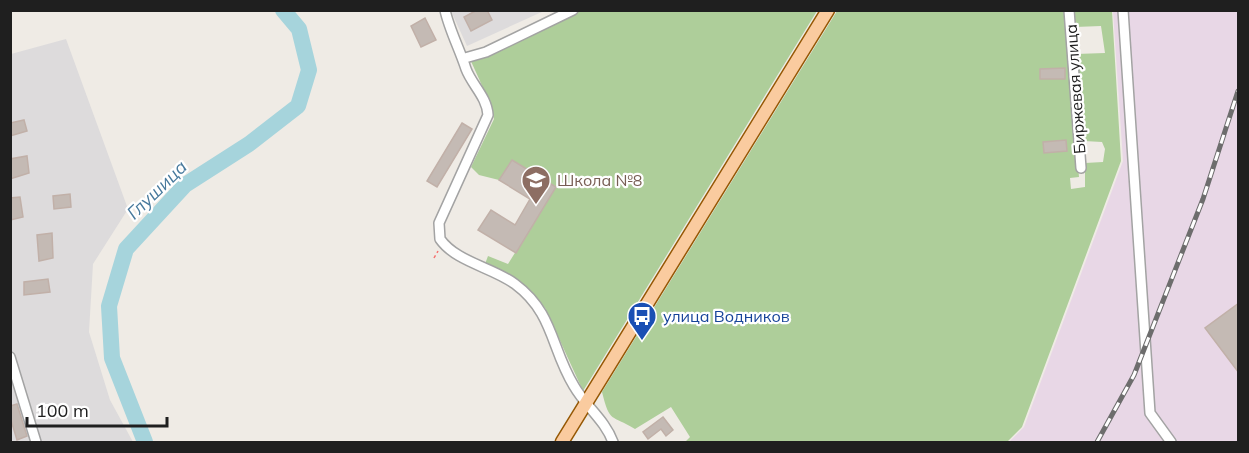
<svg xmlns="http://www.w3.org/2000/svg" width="1249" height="453" viewBox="0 0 1249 453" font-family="Mulish,sans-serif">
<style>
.residential{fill:#dddbdc}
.industrial{fill:#e8d7e6}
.forest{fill:#aece9a}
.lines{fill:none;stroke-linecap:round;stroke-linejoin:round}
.river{stroke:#a6d4dc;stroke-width:16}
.building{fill:#c4bab4;stroke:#c1b0a8;stroke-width:1.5}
.minor-casing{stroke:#a3a3a3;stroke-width:12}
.major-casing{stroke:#955804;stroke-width:15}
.path{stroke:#f6716f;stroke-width:1.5;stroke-dasharray:3 3;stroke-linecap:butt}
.minor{stroke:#fff;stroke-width:9}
.major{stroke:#facb9f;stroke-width:12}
.rail-casing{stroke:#6d6d6d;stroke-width:5}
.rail{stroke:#fff;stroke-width:3;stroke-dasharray:9;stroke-linecap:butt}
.labels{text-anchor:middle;stroke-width:4.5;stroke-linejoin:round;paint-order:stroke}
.street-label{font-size:16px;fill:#1f1f1f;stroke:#fff}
.education-label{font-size:16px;fill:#785e54;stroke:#fff;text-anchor:start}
.transit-label{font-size:16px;fill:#164399;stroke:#fff;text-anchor:start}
.water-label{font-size:18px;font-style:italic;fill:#47799c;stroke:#fff}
</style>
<rect width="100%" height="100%" fill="#efebe5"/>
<g class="residential">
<path d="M451,11h93l-77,35z"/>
<path d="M66,39l62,170 -35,55 -4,68 21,68 23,42h-122v-388z"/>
</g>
<path class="industrial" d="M1113,11h125v431h-229l15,-15 99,-266z"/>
<g class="forest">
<path d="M579,11h238l-234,380 -38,-83 -28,-28 -32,-16 3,-8 20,8 48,-77 -44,-27 -13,20 -20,-5 -8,-8 23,-48 -5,-18 -19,-42 48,-18z"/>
<path d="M837,11h228l14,166 -9,1 1,11 14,-2v-24l18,-1 2,-13 -3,-7 -18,-1 -8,-87 29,-1 -4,-27 -26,1 -2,-16h39l9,150 -99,266 -15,15h-322l5,-5 -19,-30 -36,22c-24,-15 -25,-5 -33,-37z"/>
</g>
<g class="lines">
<path class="river" d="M145,442l-33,-84 -3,-52 17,-57 59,-64 64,-41 49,-38 11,-36 -10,-41 -16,-19"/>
</g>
<g class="building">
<path d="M477,10h10l5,10 -21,11 -7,-14z"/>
<path d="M425,18l11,22 -15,7 -10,-21z"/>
<path d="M1065,68v11h-25v-10z"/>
<path d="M24,120l3,11 -17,5v-13z"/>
<path d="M462,123l10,6 -35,58 -10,-6z"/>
<path d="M1066,140l1,11 -23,2 -1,-11z"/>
<path d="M27,156l2,17 -19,6v-20z"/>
<path d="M512,160l44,27 -40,66 -38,-23 13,-20 24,15 15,-26 -31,-19z"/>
<path d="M70,194l1,13 -17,2 -1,-13z"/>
<path d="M20,197l3,20 -13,3v-22z"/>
<path d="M52,233l1,25 -14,3 -2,-26z"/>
<path d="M48,279l2,13 -26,3v-13z"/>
<path d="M1239,303v70l-34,-45z"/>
<path d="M17,404l10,32 -10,4 -7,-23v-11z"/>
<path d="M663,417l10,13 -7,6 -5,-7 -13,10 -5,-7z"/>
</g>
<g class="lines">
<g class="minor-casing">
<g id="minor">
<path d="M445,10c4,19 15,40 21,59 6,16 21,28 22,46l-49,108 1,16c16,23 52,28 75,45 39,29 36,65 59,102 12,21 31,34 39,56"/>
<path d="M1069,10l12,158"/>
<path d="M1123,10l27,403 21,29"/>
<path d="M465,58l21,-6 87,-42"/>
<path d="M10,357l26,85"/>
</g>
</g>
<g class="major-casing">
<path id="major" d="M562,442l266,-432"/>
</g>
<path class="path" d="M434,258l4,-7"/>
<use href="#minor" class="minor"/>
<use href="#major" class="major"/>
<g class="rail-casing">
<path id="rail" d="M1097,442l37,-67 69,-176 35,-108"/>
</g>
<use href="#rail" class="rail"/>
</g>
<defs>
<g id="school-pin" transform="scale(1.5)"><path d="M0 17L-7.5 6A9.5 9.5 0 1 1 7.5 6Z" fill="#8d6e63" stroke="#fff"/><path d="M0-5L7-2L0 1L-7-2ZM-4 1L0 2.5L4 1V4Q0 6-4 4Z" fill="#fff"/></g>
<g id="bus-pin" transform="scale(1.5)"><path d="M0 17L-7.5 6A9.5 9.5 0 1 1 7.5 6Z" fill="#1a4fb4" stroke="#fff"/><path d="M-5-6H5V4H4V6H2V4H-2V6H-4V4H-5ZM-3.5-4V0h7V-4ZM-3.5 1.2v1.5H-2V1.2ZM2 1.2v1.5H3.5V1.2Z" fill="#fff"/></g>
</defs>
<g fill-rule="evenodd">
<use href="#school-pin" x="536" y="180"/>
<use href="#bus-pin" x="642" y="316"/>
</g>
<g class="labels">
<g class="street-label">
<text transform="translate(1075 89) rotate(-94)" y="6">Биржевая улица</text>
</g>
<g class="education-label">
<text x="557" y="186">Школа №8</text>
</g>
<g class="transit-label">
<text x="663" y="322">улица Водников</text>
</g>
<g class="water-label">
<text transform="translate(157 190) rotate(-44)" y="6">Глушица</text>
</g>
</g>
<rect width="1249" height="453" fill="none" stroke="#1f1f1f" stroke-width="24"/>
<path d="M27 417v9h140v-9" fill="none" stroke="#1f1f1f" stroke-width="3"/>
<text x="36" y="417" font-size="18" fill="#1f1f1f" stroke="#ffffff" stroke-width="4.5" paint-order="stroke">100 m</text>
</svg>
